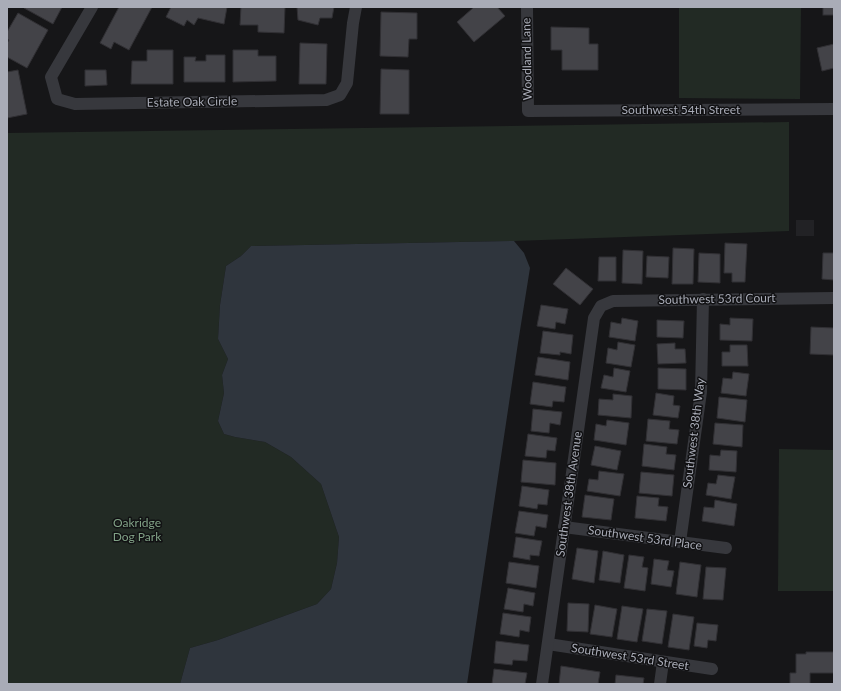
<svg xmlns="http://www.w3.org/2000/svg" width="841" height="691" viewBox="0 0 841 691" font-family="Lato,sans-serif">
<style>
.built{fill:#222225}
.green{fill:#222a24}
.water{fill:#2f353d}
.building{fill:#434348;stroke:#313034}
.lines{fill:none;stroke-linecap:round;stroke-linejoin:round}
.minor{stroke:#37383d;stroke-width:12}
.labels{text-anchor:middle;stroke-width:3;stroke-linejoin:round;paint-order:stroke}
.street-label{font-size:12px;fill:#a9acb7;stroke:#111113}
.park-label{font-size:12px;fill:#81a186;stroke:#111113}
</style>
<rect width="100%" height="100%" fill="#161618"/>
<rect class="built" x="796" y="220" width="18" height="16"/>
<g class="green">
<path d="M679,7h122l-1,92 -121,-1z"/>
<path d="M789,122v109l-275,10 -263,5 -10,10 -15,10 -6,39 -2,34 10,20 -6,16 2,18 -6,28 6,13 11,3 30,5 26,15 30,27 18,53 -2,26 -6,26 -14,15 -99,36 -28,8 -10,36h-173v-551z"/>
<path d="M779,449l55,1v141h-56z"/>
</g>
<path class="water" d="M514,241l10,12 6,15 -12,75 -51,341h-287l10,-36 28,-8 99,-36 14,-15 6,-26 2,-26 -18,-53 -30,-27 -26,-15 -30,-5 -11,-3 -6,-13 6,-28 -2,-18 6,-16 -10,-20 2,-34 6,-39 15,-10 10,-10z"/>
<g class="building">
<path d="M24,7h38l-9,17 -29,-16z"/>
<path d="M119,7h33l-23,43 -15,-8 -3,7 -11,-6z"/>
<path d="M171,7h56l-3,17 -26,-6 -4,7 -7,-5 -3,6 -18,-9z"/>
<path d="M241,7h44l-1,26 -26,-1v-7h-18z"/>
<path d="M297,7h37l-2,11h-12l-2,7 -20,-5z"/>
<path d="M472,7h25l8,9 -31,26 -17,-20 16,-14z"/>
<rect x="823" y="7" width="11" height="8"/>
<path d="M381,12l36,1v26h-8l-1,18 -28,-1z"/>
<path d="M18,13l30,17 -21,38 -20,-11v-14l2,-3 -2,-1v-7z"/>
<path d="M551,27l38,1v16h9v26h-36v-20h-11z"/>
<path d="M300,43l27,1 -1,40h-27z"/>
<path d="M834,44v24l-12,3 -5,-23z"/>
<path d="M147,50h26v34h-42l1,-23h15z"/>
<path d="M233,50h25v6h18v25l-43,1z"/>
<path d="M206,55h19v27h-41v-25h12l-1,4h11z"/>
<path d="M381,69l28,1v44h-29z"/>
<path d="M18,70l9,44 -20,4v-46z"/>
<path d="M85,70h21l1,15 -22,1z"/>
<path d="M725,243l22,1 -2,38h-13v-9h-8z"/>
<path d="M673,248l21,1 -1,35h-21z"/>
<path d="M623,250l20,1 -1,33 -20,-1z"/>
<path d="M699,253l21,1v29l-22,-1z"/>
<path d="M823,253h11v27l-12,-1z"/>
<path d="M647,256l22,1 -1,21 -22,-1z"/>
<path d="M599,257h17v24h-18z"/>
<path d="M566,268l27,21 -13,16 -27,-21z"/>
<path d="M541,305l27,4 -3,15 -9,-2 -1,7 -18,-3z"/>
<path d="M622,318l16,3 -3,20 -26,-4 2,-15 10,2z"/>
<path d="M730,318l23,1 -1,22 -32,-1v-16l10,1z"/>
<path d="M657,320l27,1 -1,17 -26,-1z"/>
<path d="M811,327l23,1v27l-24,-1z"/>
<path d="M543,331l30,4 -2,19 -11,-2v3l-20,-2z"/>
<path d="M618,342l17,3 -4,22 -25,-4 2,-15 9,2z"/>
<path d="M675,343v6h10l1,14 -28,1 -1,-20z"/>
<path d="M730,345h17l1,21h-26v-14h8z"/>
<path d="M538,357l32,5 -2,18 -33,-5z"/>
<path d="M614,368l16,3 -4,21 -25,-4 3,-13 9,2z"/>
<path d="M658,368l28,1v21l-28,-1z"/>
<path d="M733,372l16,2 -3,22 -25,-3 2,-15 9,1z"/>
<path d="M533,382l33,5 -2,15 -11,-1 -1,6 -22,-3z"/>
<path d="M656,393l18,3 -1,9 7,1 -2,12 -25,-3z"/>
<path d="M613,394l19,2 -1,22 -33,-3 1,-16 14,1z"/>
<path d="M719,397l28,3 -2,22 -28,-4z"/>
<path d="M533,409l29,3 -2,13 -10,-2 -1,10 -18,-2z"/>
<path d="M648,419l22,2 -1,8 10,1 -2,14 -31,-3z"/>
<path d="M607,420l22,3 -3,22 -32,-5 2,-16 10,2z"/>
<path d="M715,423l28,2 -1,22 -29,-3z"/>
<path d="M528,434l29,4 -2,13 -8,-1 -1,8 -21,-2z"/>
<path d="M644,444l23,3 -1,7 10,1 -2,15 -32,-4z"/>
<path d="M595,446l26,5 -4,19 -26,-5z"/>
<path d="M721,450l16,1 -1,21 -27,-2 1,-15 10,1z"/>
<path d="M523,460l33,3 -1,22 -34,-3z"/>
<path d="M599,471l25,3 -4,22 -33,-5 2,-12 9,1z"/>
<path d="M641,472l33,3 -2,21 -33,-3z"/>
<path d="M718,475l17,2 -4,22 -25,-4 2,-12 8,1z"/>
<path d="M522,486l27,4 -2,15 -9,-1 -1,5 -18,-3z"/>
<path d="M585,495l29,4 -3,21 -29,-3z"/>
<path d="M637,496l22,2 -1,8 10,1 -2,14 -31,-3z"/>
<path d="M715,500l22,4 -3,22 -32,-5 2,-14 10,1z"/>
<path d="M519,511l29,4 -2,13 -10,-2 -2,10 -19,-3z"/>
<path d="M516,537l26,4 -3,15 -9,-1v5l-17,-3z"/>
<path d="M577,548l21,3 -4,32 -22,-4z"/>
<path d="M603,551l21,4 -4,28 -21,-3z"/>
<path d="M629,555l15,2 -2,10 6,1 -3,23 -21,-3z"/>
<path d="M654,559l15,2 -2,9 7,1 -3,16 -20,-3z"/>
<path d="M509,562l30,4 -3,22 -30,-5z"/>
<path d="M680,562l21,3 -4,32 -21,-3z"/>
<path d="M706,567l20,1 -3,32 -20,-1z"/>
<path d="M508,588l27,5 -2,13 -9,-2 -1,8 -19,-3z"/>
<path d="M568,603l21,1 -1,28 -21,-1z"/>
<path d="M595,605l22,4 -5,28 -22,-3z"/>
<path d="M622,606l21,3 -6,33 -20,-3z"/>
<path d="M647,609l20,2 -5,33 -20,-3z"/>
<path d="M503,613l28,4 -2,15 -9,-2 -1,7 -19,-3z"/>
<path d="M673,614l21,3 -5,33 -21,-3z"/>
<path d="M697,623l21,2 -2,16 -8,-1 -1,8 -13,-2z"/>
<path d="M496,641l33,4 -2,16 -14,-1 -1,5 -18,-2z"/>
<path d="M806,652h28v21h-24v11h-20v-11h6v-19h10z"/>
<path d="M561,666l39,6 -2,12h-39z"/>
<path d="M494,669l33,4 -2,11h-33z"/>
<path d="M616,675l28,3 -1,6h-28z"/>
</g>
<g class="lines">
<g class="minor">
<path d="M92,7l-41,70 6,22 18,5 251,-4 14,-5 7,-12 6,-60 3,-16"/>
<path d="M527,7l1,104 306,-2"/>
<path d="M564,527l162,21"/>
<path d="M680,542l21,-150 2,-93"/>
<path d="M548,644l164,25"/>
<path d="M542,684l52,-366 7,-12 12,-5 221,-3"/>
<path d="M660,684l3,-22"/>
</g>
</g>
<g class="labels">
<g class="street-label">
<text transform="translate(527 59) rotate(-91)" y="4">Woodland Lane</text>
<text transform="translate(192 102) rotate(-1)" y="4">Estate Oak Circle</text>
<text x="681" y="114">Southwest 54th Street</text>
<text transform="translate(717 299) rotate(-1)" y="4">Southwest 53rd Court</text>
<text transform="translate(694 433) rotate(-83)" y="4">Southwest 38th Way</text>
<text transform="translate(569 494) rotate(-82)" y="4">Southwest 38th Avenue</text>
<text transform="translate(645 538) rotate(8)" y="4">Southwest 53rd Place</text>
<text transform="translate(630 657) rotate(9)" y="4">Southwest 53rd Street</text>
</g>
<g class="park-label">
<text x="137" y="527">Oakridge<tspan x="137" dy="14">Dog Park</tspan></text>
</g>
</g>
<rect width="841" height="691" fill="none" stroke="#a9acb7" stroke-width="16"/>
</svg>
